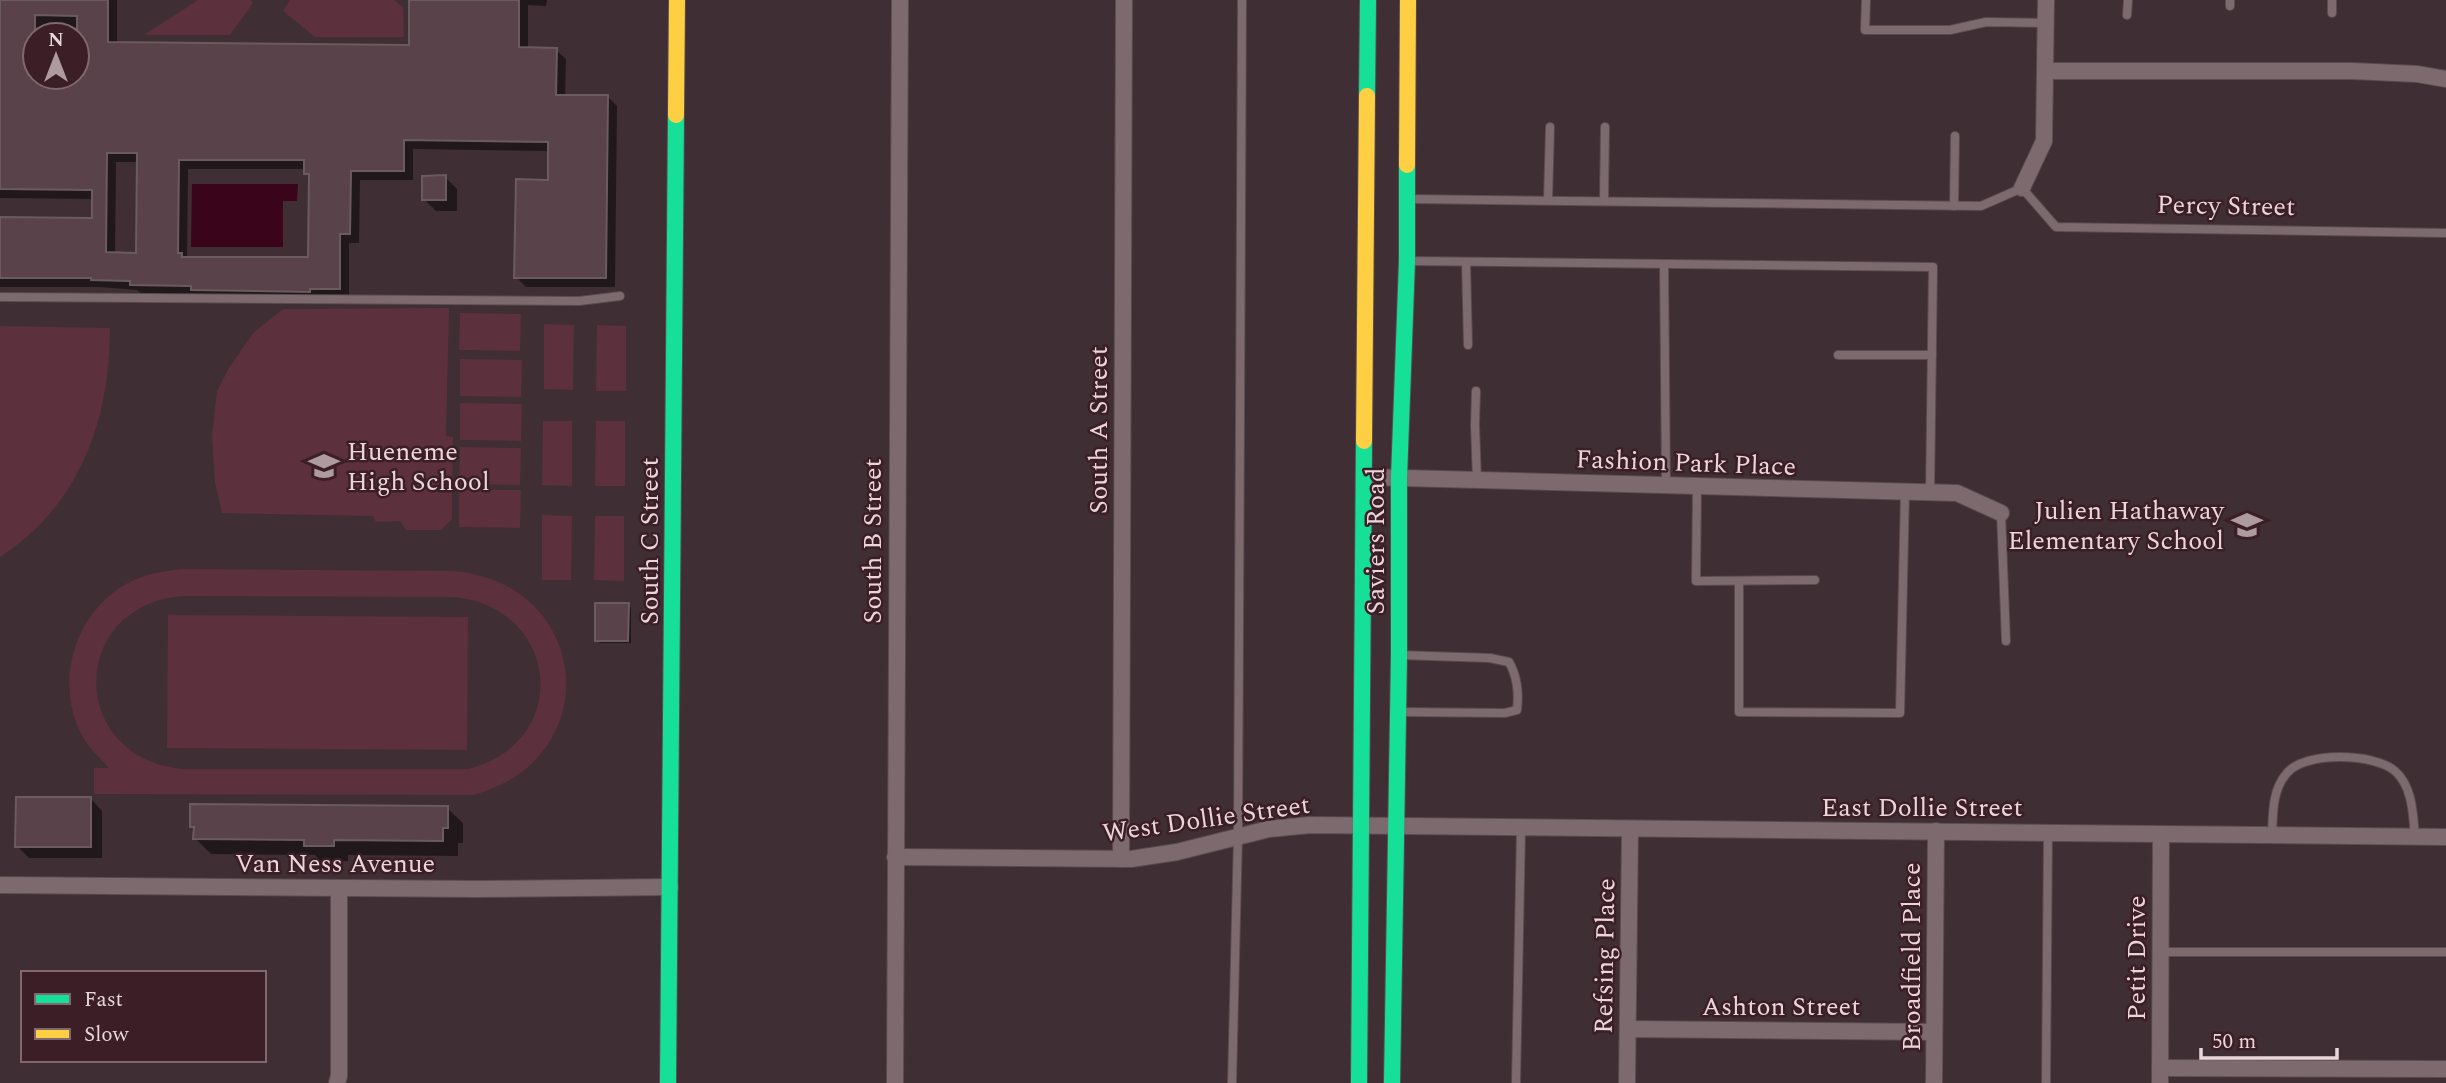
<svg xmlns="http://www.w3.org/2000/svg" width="2446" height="1083" viewBox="0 0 2446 1083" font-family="Spectral,serif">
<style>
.green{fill:#5c303d;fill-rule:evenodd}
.water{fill:#3a051a}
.shadow{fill:#0007;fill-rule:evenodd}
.building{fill:#59424a;stroke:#6a5b5f;stroke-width:2;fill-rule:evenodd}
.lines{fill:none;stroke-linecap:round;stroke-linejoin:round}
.lane-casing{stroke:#594b4f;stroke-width:10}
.street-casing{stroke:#594b4f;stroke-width:18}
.fast-casing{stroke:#594b4f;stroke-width:18}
.slow-casing{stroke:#594b4f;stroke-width:18}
.lane{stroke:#7d6a6e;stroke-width:8}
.street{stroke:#7d6a6e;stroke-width:16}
.fast{stroke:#16e098;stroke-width:16}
.slow{stroke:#ffcf43;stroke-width:16}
.labels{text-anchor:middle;stroke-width:5;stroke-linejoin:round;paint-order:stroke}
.street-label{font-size:26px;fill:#ead6da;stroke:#3b1e26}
.poi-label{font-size:26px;fill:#ead6da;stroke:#3b1e26;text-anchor:start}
</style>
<rect width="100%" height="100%" fill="#3f2e33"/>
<g class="green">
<path d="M198,0h52l3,3 -23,32h-86z"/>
<path d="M290,0h104l9,7 1,30h-89l-32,-26z"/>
<path d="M449,308l-3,128 7,1 -1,82 -11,11h-35l-6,-9 -24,1 -3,-6 -151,-3 -7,-30 -3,-47 5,-45 13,-25 24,-34 29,-23z"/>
<path d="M460,313l61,1 -1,37 -61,-1z"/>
<path d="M544,324l30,1 -1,65 -29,-1z"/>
<path d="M597,325l29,1v65h-30z"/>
<path d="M0,326l110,2c0,92 -30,177 -110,229z"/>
<path d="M460,359l62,1 -1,37 -61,-1z"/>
<path d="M460,403l62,1 -1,37 -61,-1z"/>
<path d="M543,421h29v65l-30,-1z"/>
<path d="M596,421h29v65h-30z"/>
<path d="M460,447l61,1 -1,37 -61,-1z"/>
<path d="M459,490h62l-1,38 -61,-1z"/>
<path d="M542,515l30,1 -1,64h-29z"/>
<path d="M595,516h29v65l-30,-1z"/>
<path d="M183,569l271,2c139,13 153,189 19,224l-379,-1v-26h15c-9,-10 -18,-18 -25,-29 -31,-53 -11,-125 42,-155 18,-10 37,-13 57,-15zM183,596l271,1c107,11 118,146 14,172h-286c-115,-12 -114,-164 1,-173z"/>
<path d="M168,615l300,2 -1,133 -300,-2z"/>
</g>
<path class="water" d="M192,184h106l-1,17h-14v46h-92z"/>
<g class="shadow">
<path d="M0,0h117v44l293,2 1,-46h136l-1,6 -18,-1v44l28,1 10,9 -1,37h42l10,10 -2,181h-89l-10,-10 33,-95 1,-31 -137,-2v31h-53l-1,63h-10v55l-207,-4 -5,-4 -37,-3h-100v-68l94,1v-21l-94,-1zM35,35h42v42h-42zM116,162h23l-1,92h-23zM188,169h118v4l5,5 -1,81h-123z"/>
<path d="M445,177l12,12v22h-21l-12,-12z"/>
<path d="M628,605l3,3v35h-31l-4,-3z"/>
<path d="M91,799l11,12v47h-73l-12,-12z"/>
<path d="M447,808l16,15v20h-5v13l-110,-1v6h-27l-6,-6 -104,-1 -16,-16v-8l-4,-4z"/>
</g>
<g class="building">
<path d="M0,0h108v42l301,3v-45h110v47l38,1 -1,47h52l-2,183h-92l2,-99 32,1v-38l-144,-2v31h-53l-1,63h-10v55h-30v3l-119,-2v-4l-61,-1v-4l-39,-1v-2h-91v-61l92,1v-28l-92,-1zM35,15l42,1v61h-42zM107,153h30l-1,100 -30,-1zM179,160h125v14h5l-1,83h-126v-4h-4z"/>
<path d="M446,175v25h-24v-24z"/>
<path d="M595,603h34l-1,38h-33z"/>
<path d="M16,797h75v50h-76z"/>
<path d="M190,804l258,2v22h-5v13l-109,-1v6h-30v-6l-111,-1 1,-12h-4z"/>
</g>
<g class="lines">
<g class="lane-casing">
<g id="lane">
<path d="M1866,0l-1,30h85l36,-8 60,1"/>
<path d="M2230,0v6"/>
<path d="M2332,0v13"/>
<path d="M2127,15l1,-15"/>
<path d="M1410,199l571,7 41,-18 34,39 390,6"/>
<path d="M1548,200l2,-73"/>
<path d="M1604,201l1,-74"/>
<path d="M1954,206l1,-70"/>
<path d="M1408,261l525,6 -3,225"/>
<path d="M1466,262l2,83"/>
<path d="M1664,264l2,221"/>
<path d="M0,297l579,4 41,-5"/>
<path d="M1838,355h94"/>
<path d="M1476,391l-1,34 2,55"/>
<path d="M1697,487l-1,94 119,-1"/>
<path d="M2001,513l5,128"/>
<path d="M1739,581v131l161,1 5,-221"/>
<path d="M1399,655l91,3 19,4c8,14 10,31 8,48l-12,3 -105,-1"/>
<path d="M2272,835c1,-22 0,-45 15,-62 18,-22 87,-20 108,-2 18,16 18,44 20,66"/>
<path d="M2161,952h285"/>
<path d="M1232,1083l6,-248 4,-835"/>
<path d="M1516,1083l5,-254"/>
<path d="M2046,1083l2,-250"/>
</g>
</g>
<g class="street-casing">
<g id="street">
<path d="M2046,71h306l65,3 29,5"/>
<path d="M2022,188l22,-47 2,-141"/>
<path d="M1365,477l592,16 44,20"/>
<path d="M895,857l236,2 46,-7 92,-23 41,-4 1136,12"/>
<path d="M1121,859l3,-859"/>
<path d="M0,885l476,4 194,-2"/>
<path d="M1628,1029l306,3"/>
<path d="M2160,1068l286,1"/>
<path d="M337,1083l2,-7v-188"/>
<path d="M895,1083l5,-1083"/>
<path d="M1627,1083l3,-253"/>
<path d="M1934,1083l2,-252"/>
<path d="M2160,1083l1,-249"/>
</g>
</g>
<g class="fast-casing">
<g id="fast">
<path d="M1367,96l1,-96"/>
<path d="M668,1083l8,-968"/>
<path d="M1359,1083l5,-642"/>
<path d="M1392,1083l7,-428v-177l8,-217v-96"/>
</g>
</g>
<g class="slow-casing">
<g id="slow">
<path d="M676,115l1,-115"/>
<path d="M1407,165l1,-165"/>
<path d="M1364,441l3,-345"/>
</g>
</g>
<use href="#lane" class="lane"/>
<use href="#street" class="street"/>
<use href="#fast" class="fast"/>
<use href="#slow" class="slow"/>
</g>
<defs>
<g id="school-bare" transform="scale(2.415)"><path d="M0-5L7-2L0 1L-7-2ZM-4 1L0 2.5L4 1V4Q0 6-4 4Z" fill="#ae9ba0" stroke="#3b1e26" stroke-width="2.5" paint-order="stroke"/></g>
</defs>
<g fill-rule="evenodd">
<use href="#school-bare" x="324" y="466"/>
<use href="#school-bare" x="2247" y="525"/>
</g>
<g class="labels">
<g class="street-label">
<text transform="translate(2226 205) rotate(1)" y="9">Percy Street</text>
<text transform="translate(1098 430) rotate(-90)" y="9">South A Street</text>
<text transform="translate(1686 462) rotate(2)" y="9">Fashion Park Place</text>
<text transform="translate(649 541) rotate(-90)" y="9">South C Street</text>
<text transform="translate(872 541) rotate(-90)" y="9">South B Street</text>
<text transform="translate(1375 541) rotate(-90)" y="9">Saviers Road</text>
<text x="1922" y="816">East Dollie Street</text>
<text transform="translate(1206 818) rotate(-8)" y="9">West Dollie Street</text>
<text x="335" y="872">Van Ness Avenue</text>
<text transform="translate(1604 956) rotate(-89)" y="9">Refsing Place</text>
<text transform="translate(1911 957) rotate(-90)" y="9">Broadfield Place</text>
<text transform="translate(2136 958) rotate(-90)" y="9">Petit Drive</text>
<text x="1781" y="1015">Ashton Street</text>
</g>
<g class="poi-label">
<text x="347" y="460">Hueneme<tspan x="347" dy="30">High School</tspan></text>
<text x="2224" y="519" text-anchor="end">Julien Hathaway<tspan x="2224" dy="30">Elementary School</tspan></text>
</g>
</g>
<rect x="21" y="971" width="245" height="91" fill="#3b1e26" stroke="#81686e" stroke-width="2"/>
<rect x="35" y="994" width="35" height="10" fill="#16e098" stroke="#81686e" stroke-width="2"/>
<text x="84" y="1006" font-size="21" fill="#ead6da">Fast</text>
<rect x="35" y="1029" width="35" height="10" fill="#ffcf43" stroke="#81686e" stroke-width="2"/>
<text x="84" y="1041" font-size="21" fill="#ead6da">Slow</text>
<g transform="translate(56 56)"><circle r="33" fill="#3b1e26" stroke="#81686e" stroke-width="2"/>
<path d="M0-5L12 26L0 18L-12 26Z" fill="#ae9ba0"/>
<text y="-10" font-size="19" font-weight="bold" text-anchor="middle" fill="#ead6da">N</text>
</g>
<path d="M2201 1048v10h136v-10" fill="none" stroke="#ead6da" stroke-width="3.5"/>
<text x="2212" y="1048" font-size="21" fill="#ead6da" stroke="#3b1e26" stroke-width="5" paint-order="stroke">50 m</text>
</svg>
